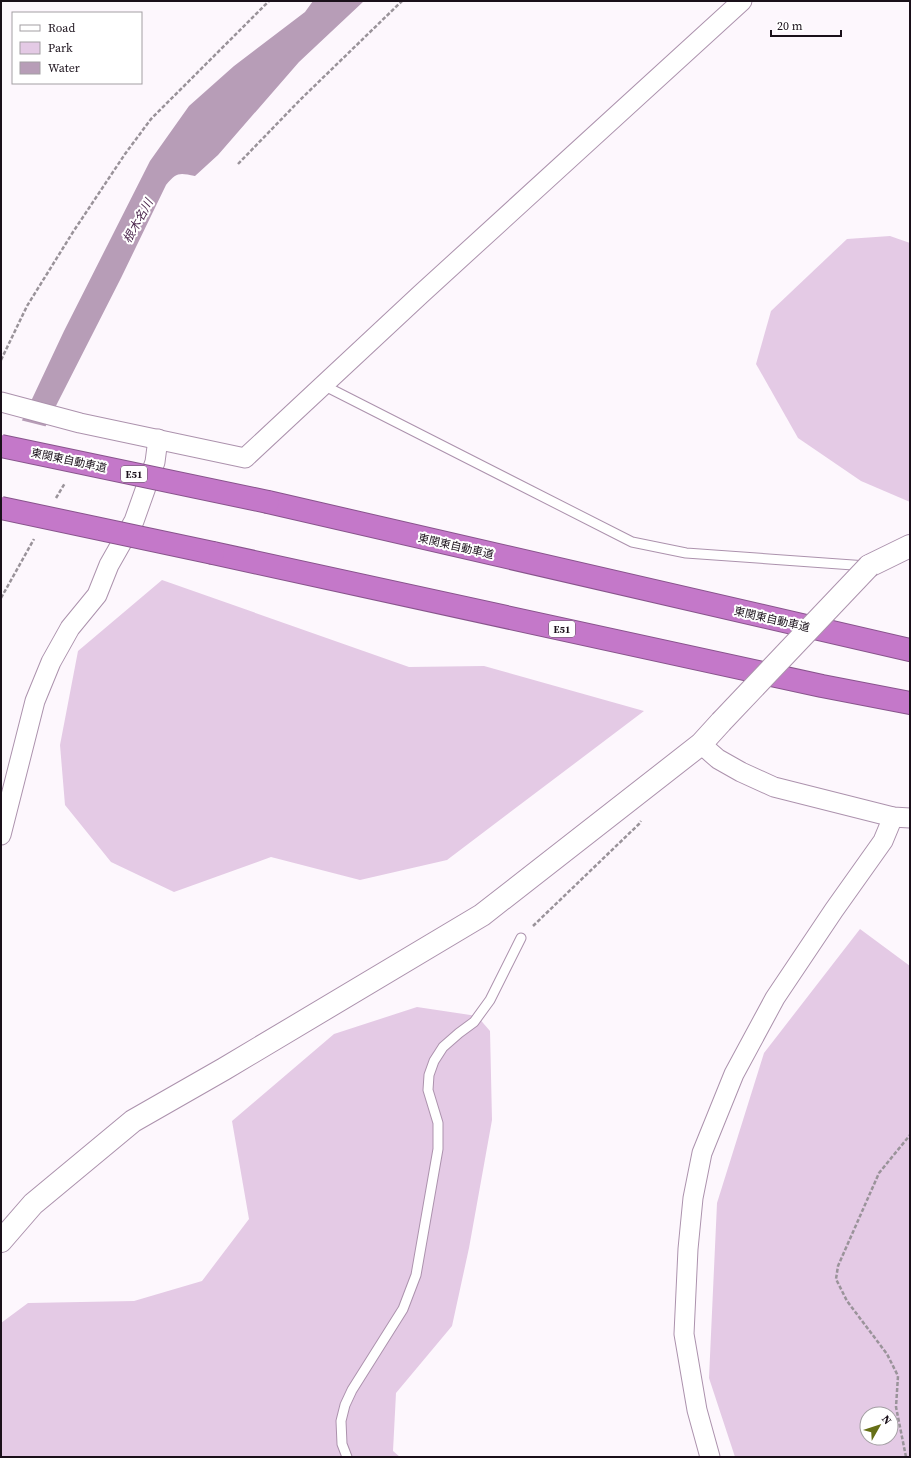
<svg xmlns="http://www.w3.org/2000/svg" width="911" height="1458" viewBox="0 0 911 1458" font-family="'Source Serif 4','Noto Sans JP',serif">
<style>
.green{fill:#e4cae5;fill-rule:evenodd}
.water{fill:#b79db7}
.pier{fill:#fdf7fd}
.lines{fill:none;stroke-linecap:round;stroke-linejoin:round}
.lane-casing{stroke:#ac92ad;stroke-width:11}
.street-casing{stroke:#ac92ad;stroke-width:21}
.secondary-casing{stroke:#ac92ad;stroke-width:24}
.highway-casing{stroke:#88548c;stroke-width:24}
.path{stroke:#9a939a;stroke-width:2.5;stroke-dasharray:4 2;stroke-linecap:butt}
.lane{stroke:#fff;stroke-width:9}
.street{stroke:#fff;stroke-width:19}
.secondary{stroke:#fff;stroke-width:22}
.highway{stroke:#c478c9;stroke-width:22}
.secondary-bridge-casing{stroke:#ac92ad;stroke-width:24;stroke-linecap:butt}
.highway-bridge-casing{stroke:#88548c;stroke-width:24;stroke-linecap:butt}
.secondary-bridge{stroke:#fff;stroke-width:22}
.highway-bridge{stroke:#c478c9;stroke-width:22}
.labels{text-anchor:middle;stroke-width:4;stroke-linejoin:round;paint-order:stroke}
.shield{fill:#fff;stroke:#5f585f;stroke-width:1}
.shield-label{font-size:10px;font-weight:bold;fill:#1a101a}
.street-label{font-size:11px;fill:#1a101a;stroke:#fff}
.water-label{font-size:12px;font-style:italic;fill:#4c284e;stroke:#fff}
</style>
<rect width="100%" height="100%" fill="#fdf7fd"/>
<g class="green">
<path d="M890,236l20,7v259l-49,-21 -63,-43 -42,-74 15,-53 76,-72z"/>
<path d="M162,580l247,87 75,-1 160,45 -197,149 -87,20 -89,-23 -97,35 -63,-30 -46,-57 -5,-60 18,-94z"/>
<path d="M860,929l50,37v491h-175l-26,-79 8,-175 47,-150zM867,1414h24v24h-24z"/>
<path d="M417,1007l60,9 13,15 2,89 -23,128 -17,78 -56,67 -3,58 7,6h-399v-134l27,-20 106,-2 68,-20 47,-62 -17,-98 102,-87z"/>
</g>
<path class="water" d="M313,1h51l-65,61 -81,93 -23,21c-16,-3 -18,-4 -29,9l-45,93 -120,236v-49l63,-134 86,-170 39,-55 45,-40 71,-54z"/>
<path class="pier" d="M20,420l28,7 -45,88 -2,1v-56z"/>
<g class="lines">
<g class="lane-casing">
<g id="lane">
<path d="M323,385l309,157 54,11 181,13"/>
<path d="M347,1457l-5,-13 -1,-23 4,-16 7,-15 51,-81 13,-34 22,-126v-26l-10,-33 1,-15 5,-14 9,-14 16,-14 15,-11 16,-22 31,-62"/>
</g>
</g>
<g class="street-casing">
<g id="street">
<path d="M1,402l79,21 165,35 176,-164 321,-293"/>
<path d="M701,744l17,15 23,13 33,15 119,30 17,1"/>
<path d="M1,835l34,-134 16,-39 19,-34 27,-33 12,-30 25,-44 21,-59 3,-23"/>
<path d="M710,1457l-13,-47 -13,-76 4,-85 5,-51 9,-45 32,-79 41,-76 59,-88 49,-69 10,-24"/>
</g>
</g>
<g class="secondary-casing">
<g id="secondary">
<path d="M869,566l41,-20"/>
<path d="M1,1241l32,-37 100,-83 91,-52 258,-154 219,-171 20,-22"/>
</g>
</g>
<g class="highway-casing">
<g id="highway">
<path d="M268,502l642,148"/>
<path d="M213,553l609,133 88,17"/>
</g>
</g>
<g class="path">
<path d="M238,164l63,-65 101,-98"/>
<path d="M1,360l26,-54 46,-74 52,-78 26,-35 118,-118"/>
<path d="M56,498l9,-15"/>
<path d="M1,598l33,-59"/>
<path d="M533,926l106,-102 2,-3"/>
<path d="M906,1457l-10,-50 2,-31 -11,-22 -40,-53 -11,-22 2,-13 41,-93 31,-38"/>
</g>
<use href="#lane" class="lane"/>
<use href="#street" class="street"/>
<use href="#secondary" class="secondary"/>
<use href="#highway" class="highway"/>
<g class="secondary-bridge-casing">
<path id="secondary-bridge" d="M721,722l148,-156"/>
</g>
<g class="highway-bridge-casing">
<g id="highway-bridge">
<path d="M1,446l267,56"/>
<path d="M1,508l212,45"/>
</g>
</g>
<use href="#secondary-bridge" class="secondary-bridge"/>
<use href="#highway-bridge" class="highway-bridge"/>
</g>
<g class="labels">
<g class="shield">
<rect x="121" y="466" width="26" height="16" rx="3"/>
<rect x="549" y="621" width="26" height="16" rx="3"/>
</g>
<g class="shield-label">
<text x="134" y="478">E51</text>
<text x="562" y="633">E51</text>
</g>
<g class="street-label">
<text transform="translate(69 460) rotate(12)" y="4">東関東自動車道</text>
<text transform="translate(456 546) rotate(13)" y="4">東関東自動車道</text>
<text transform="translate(772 619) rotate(13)" y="4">東関東自動車道</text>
</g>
<g class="water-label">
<text transform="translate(138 221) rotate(-61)" y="4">根木名川</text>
</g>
</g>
<rect width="911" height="1458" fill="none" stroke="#1a101a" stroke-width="4"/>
<rect x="12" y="12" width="130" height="72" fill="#ffffff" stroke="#a39fa3"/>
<rect x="20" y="25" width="20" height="6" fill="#ffffff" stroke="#a39fa3"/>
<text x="48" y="32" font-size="12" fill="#1a101a">Road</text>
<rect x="20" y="42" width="20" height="12" fill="#e4cae5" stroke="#a39fa3"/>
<text x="48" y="52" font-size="12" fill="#1a101a">Park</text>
<rect x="20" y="62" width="20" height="12" fill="#b79db7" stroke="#a39fa3"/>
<text x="48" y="72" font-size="12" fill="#1a101a">Water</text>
<g transform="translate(879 1426) rotate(51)"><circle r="19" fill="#ffffff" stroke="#a39fa3"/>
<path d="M0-3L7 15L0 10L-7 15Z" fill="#666f16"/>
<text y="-6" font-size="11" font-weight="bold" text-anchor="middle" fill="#1a101a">N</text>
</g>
<path d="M771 30v6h70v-6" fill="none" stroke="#1a101a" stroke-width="2"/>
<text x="777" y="30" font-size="12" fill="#1a101a" stroke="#ffffff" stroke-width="3" paint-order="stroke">20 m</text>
</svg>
